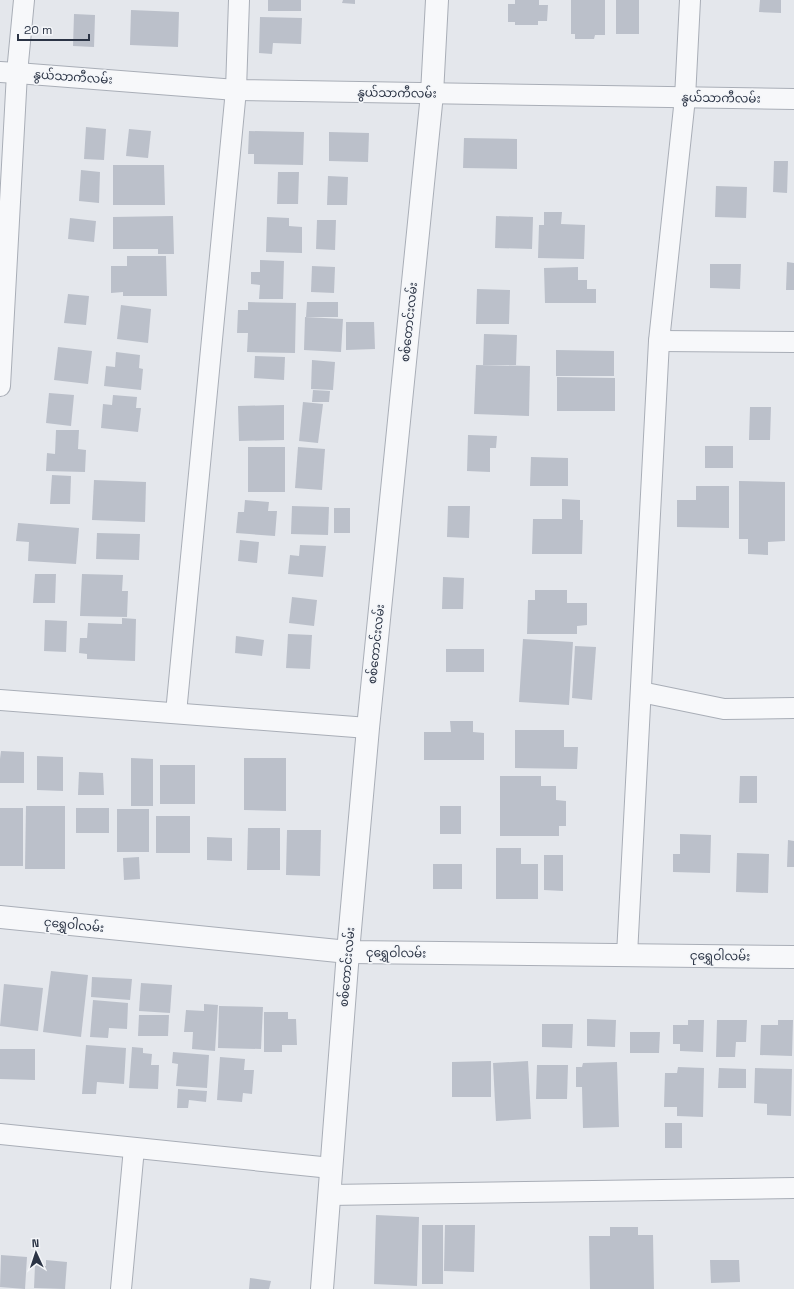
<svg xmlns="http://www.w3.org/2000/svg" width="794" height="1289" viewBox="0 0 794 1289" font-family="'Space Grotesk','Noto Sans Myanmar',sans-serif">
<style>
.building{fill:#bbc0ca}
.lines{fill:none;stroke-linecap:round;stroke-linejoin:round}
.minor-casing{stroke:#a9aeb7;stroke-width:22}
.tertiary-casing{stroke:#a9aeb7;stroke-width:24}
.minor{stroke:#f7f8fa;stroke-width:20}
.tertiary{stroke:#f7f8fa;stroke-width:22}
.labels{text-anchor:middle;stroke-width:3.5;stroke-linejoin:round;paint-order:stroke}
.street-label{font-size:12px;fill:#2b3445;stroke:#f4f6f9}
</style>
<rect width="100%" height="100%" fill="#e4e7ec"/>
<g class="building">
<rect x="268" y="0" width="33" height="11"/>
<path d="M343,0h12v4l-13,-1z"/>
<path d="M515,0h24v5h9l-1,16h-9v4h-23v-3h-7v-18h7z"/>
<path d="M571,0h34v35h-10l-1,4h-19v-5h-4z"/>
<rect x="616" y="0" width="23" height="34"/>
<path d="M760,0h21v13l-22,-1z"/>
<path d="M131,10l48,2 -1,35 -48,-2z"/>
<path d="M74,14l21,1 -1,32 -21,-1z"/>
<path d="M260,17l42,1 -1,26 -28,-1 -1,11 -13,-1z"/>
<path d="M86,127l20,2 -2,31 -20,-1z"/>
<path d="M129,129l22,2 -3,27 -22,-2z"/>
<path d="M249,131l55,1 -1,33 -49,-1v-10h-6z"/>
<path d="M329,132l40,1 -1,29 -39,-1z"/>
<path d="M464,138l53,1v30l-54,-1z"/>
<path d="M774,161h14l-1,32 -14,-1z"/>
<path d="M113,165h51l1,40h-52z"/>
<path d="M81,170l19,2 -1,31 -20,-2z"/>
<path d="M278,172h21l-1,32h-21z"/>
<path d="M328,176l20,1 -1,28h-20z"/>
<path d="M716,186l31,1 -1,31 -31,-1z"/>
<path d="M544,212h18l-1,12 24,1 -1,34 -46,-1 1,-33h5z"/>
<path d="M173,216l1,38h-16v-5h-45v-32z"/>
<path d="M496,216l37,1 -1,32 -37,-1z"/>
<path d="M267,217l22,1v8l13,1v26l-36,-1z"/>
<path d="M70,218l26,3 -2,21 -26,-3z"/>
<path d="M317,220h19l-1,30 -19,-1z"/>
<path d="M127,256h39l1,40h-44v-4l-12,1v-27h16z"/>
<path d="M260,260l24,1 -1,38h-24l1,-14 -9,-1v-12h9z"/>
<path d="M787,262l7,1v27h-8z"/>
<path d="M710,264h31l-1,25 -30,-1z"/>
<path d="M312,266l23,1 -1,26 -23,-1z"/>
<path d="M578,267v13h9v9h9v14h-51l-1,-35z"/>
<path d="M477,289l33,1 -1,34h-33z"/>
<path d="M68,294l21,2 -3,29 -22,-2z"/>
<path d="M248,302l48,1 -1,50 -48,-1 1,-19h-11l1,-23h10z"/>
<path d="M307,302h31v15h-32z"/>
<path d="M121,305l30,4 -3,34 -31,-4z"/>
<path d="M305,317l38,2 -2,33 -37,-2z"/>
<path d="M346,322h28l1,27 -29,1z"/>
<path d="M484,334l33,1 -1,30h-33z"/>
<path d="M58,347l34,4 -4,33 -34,-4z"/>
<path d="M556,350l58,1v25h-58z"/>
<path d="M116,352l24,3 -1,13 4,1 -2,21 -37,-4 2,-20 9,1z"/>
<path d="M255,356l30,1 -1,23 -30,-2z"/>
<path d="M312,360l23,2 -2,28 -22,-1z"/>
<path d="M476,365l54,1 -1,50 -55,-2z"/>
<path d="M557,377l58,1v33h-58z"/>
<path d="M313,390l17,1 -1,11h-17z"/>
<path d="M49,393l25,2 -3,31 -25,-3z"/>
<path d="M113,395l24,2 -1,11h5l-3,24 -37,-4 2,-24 9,1z"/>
<path d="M303,402l20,2 -5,39 -19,-2z"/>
<path d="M284,405v35l-45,1 -1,-35z"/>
<path d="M750,407h21l-1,33h-21z"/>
<path d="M56,430h23l-1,19 8,1 -1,22 -39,-1 1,-18 8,1z"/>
<path d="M468,435l29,1 -1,12h-6v24l-23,-1z"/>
<rect x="705" y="446" width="28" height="22"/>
<rect x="248" y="447" width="37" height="45"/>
<path d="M298,447l27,2 -3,41 -27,-2z"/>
<path d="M531,457l37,1v28h-38z"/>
<path d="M52,475l19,1 -1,28h-20z"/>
<path d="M94,480l52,2 -1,40 -53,-2z"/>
<path d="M739,481l46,1v59l-17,1v13l-20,-1v-15h-9z"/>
<path d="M696,486h33v42l-52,-1v-27h19z"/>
<path d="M562,499l18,1v20h3l-1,34h-50l1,-35h29z"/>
<path d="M245,500l24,2 -1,9h9l-2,25 -39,-3 2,-21h6z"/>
<path d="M292,506l37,1 -1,28 -37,-1z"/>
<path d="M448,506h22l-1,32 -22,-1z"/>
<rect x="334" y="508" width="16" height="25"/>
<path d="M18,523l61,5 -3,36 -48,-3 1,-19 -13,-1z"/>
<path d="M97,533l43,1 -1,26 -43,-1z"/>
<path d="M240,540l19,2 -2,21 -19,-2z"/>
<path d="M300,545l26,1 -3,31 -35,-3 2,-19 9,1z"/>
<path d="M35,574h21l-1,29h-22z"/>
<path d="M82,574l41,1 -1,16h6l-1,26 -47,-1z"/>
<path d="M443,577l21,1 -1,31h-21z"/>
<path d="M535,590h32v13h20v22l-10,1v8h-50l1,-34h7z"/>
<path d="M292,597l25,3 -3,26 -25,-3z"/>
<path d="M122,618l14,1 -1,42 -48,-2v-5l-8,-1 1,-15h7l1,-15 34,1z"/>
<path d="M45,620l22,1 -1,31 -22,-1z"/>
<path d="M288,634l24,1 -2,34 -24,-1z"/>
<path d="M236,636l28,4 -2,16 -27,-3z"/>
<path d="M523,639l50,3 -4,63 -50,-3z"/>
<path d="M575,646l21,1 -4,53 -20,-2z"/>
<rect x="446" y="649" width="38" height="23"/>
<path d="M450,721h23v11l11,1v27h-60v-28h27z"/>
<path d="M515,730h49v17h14l-1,22 -62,-1z"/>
<path d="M1,751l23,1v31h-24v-24z"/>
<path d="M37,756l26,1v34l-26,-1z"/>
<path d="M131,758l22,1v47h-22z"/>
<path d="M244,758h42v53l-42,-1z"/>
<rect x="160" y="765" width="35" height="39"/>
<path d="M79,772l24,1 1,22h-26z"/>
<path d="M500,776h41v10h15v14l10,1v25h-7v10h-59z"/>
<path d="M740,776h17v27h-18z"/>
<path d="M26,806h39v63h-40z"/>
<rect x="440" y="806" width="21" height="28"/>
<rect x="0" y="808" width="23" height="58"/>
<rect x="76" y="808" width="33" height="25"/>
<rect x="117" y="809" width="32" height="43"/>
<rect x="156" y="816" width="34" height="37"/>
<path d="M248,828h32v42h-33z"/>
<path d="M287,830h34l-1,46 -34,-1z"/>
<path d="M680,834l31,1 -1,38 -37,-1v-18h7z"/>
<path d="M207,837l25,1v23l-25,-1z"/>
<path d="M788,840l6,1v26h-7z"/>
<path d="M496,848h25v16h17v35h-42z"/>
<path d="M737,853l32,1 -1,39 -32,-1z"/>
<path d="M544,855h19v36l-19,-1z"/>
<path d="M139,857l1,22 -16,1 -1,-22z"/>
<rect x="433" y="864" width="29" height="25"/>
<path d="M51,971l37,4 -7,62 -38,-5z"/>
<path d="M92,977l40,2 -2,21 -39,-3z"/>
<path d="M141,983l31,2 -2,28 -31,-2z"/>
<path d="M4,984l39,4 -5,43 -38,-5z"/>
<path d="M93,1000l35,3 -1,26 -18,-1 -1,10 -18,-1z"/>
<path d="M204,1004l14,1 -3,46 -23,-2 1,-17h-9l2,-22 18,1z"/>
<path d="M219,1006l44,1 -2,42 -43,-1z"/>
<path d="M264,1012h24v7h8l1,26h-15v7h-18z"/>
<path d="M139,1015h30l-1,21h-30z"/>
<path d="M587,1019l29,1 -1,27 -28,-1z"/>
<path d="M688,1020h16l-1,32 -23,-1v-7h-7v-19h15z"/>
<path d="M717,1020h30l-1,22h-10l-1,15h-19z"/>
<path d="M778,1020h15l-1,36 -32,-1 1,-30h17z"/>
<path d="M542,1024h31l-1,24 -30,-1z"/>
<path d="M630,1032h30l-1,21h-29z"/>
<path d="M86,1045l40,3 -2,36 -27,-2 -1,12h-14z"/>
<path d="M132,1047l11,1v5l9,1 -1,11h8l-1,24 -29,-1z"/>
<path d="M0,1049h35v31l-35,-1z"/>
<path d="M173,1052l36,3 -2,33 -31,-2 2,-22 -6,-1z"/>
<path d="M220,1057l25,2 -1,11h10l-2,24 -9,-1 -1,9 -25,-2z"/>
<path d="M491,1061v36h-39v-35z"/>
<path d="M528,1061l3,58 -35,2 -3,-58z"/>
<path d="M617,1062l2,65 -36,1 -1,-41h-6v-20h6l1,-4z"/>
<path d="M537,1065h31l-1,34h-31z"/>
<path d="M678,1067l26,1 -1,49 -26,-1v-9h-13l1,-34h12z"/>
<path d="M719,1068l27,1v19h-28z"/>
<path d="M755,1068l37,1 -1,47 -24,-1v-11l-13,-1z"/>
<path d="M178,1089l29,2 -1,11 -17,-2 -1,8h-11z"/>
<rect x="665" y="1123" width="17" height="25"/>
<path d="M376,1215l43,2 -2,69 -43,-2z"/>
<rect x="422" y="1225" width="21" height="59"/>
<path d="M445,1225h30l-1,47 -30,-1z"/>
<path d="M610,1227h28v8h15l1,54h-64l-1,-53h21z"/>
<path d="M1,1255l26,2 -2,32 -25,-2z"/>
<path d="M46,1260l21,2 -2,27 -31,-1 1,-23 11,1z"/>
<path d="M710,1260h29l1,22 -29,1z"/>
<path d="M250,1278l21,3 -2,8h-20z"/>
</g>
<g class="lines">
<g class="minor-casing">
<g id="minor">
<path d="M0,72l17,1 219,17 558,9"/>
<path d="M659,341l135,1"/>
<path d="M0,386l17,-313 7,-73"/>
<path d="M641,692l83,17 70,-1"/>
<path d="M0,700l368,28"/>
<path d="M176,713l60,-623 3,-90"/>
<path d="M627,955l32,-614 26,-243 5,-98"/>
<path d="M0,1134l331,34"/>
<path d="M329,1195l465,-7"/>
<path d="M121,1289l13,-141"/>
</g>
</g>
<g class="tertiary-casing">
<g id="tertiary">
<path d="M0,917l348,35 446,5"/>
<path d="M322,1289l26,-337 20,-224 64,-634 5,-94"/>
</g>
</g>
<use href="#minor" class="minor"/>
<use href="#tertiary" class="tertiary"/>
</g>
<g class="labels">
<g class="street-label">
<text transform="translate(73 77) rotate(4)" y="4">နွယ်သာကီလမ်း</text>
<text transform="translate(397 93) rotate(1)" y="4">နွယ်သာကီလမ်း</text>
<text transform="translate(721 98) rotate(1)" y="4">နွယ်သာကီလမ်း</text>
<text transform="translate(409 322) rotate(-84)" y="4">စစ်တောင်းလမ်း</text>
<text transform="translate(376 644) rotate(-84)" y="4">စစ်တောင်းလမ်း</text>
<text transform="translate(74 925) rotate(6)" y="4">ငုရွှေဝါလမ်း</text>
<text transform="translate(396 953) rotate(1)" y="4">ငုရွှေဝါလမ်း</text>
<text transform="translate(720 956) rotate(1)" y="4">ငုရွှေဝါလမ်း</text>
<text transform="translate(347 967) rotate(-85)" y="4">စစ်တောင်းလမ်း</text>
</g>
</g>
<g transform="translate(36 1253) rotate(357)" stroke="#f4f6f9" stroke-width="3" paint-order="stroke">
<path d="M0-3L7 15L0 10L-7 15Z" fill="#2b3445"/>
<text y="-6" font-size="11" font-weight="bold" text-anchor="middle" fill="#2b3445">N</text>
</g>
<path d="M18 34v6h71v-6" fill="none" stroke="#2b3445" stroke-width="2"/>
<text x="24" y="34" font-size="12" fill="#2b3445" stroke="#f4f6f9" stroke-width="3" paint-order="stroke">20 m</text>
</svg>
